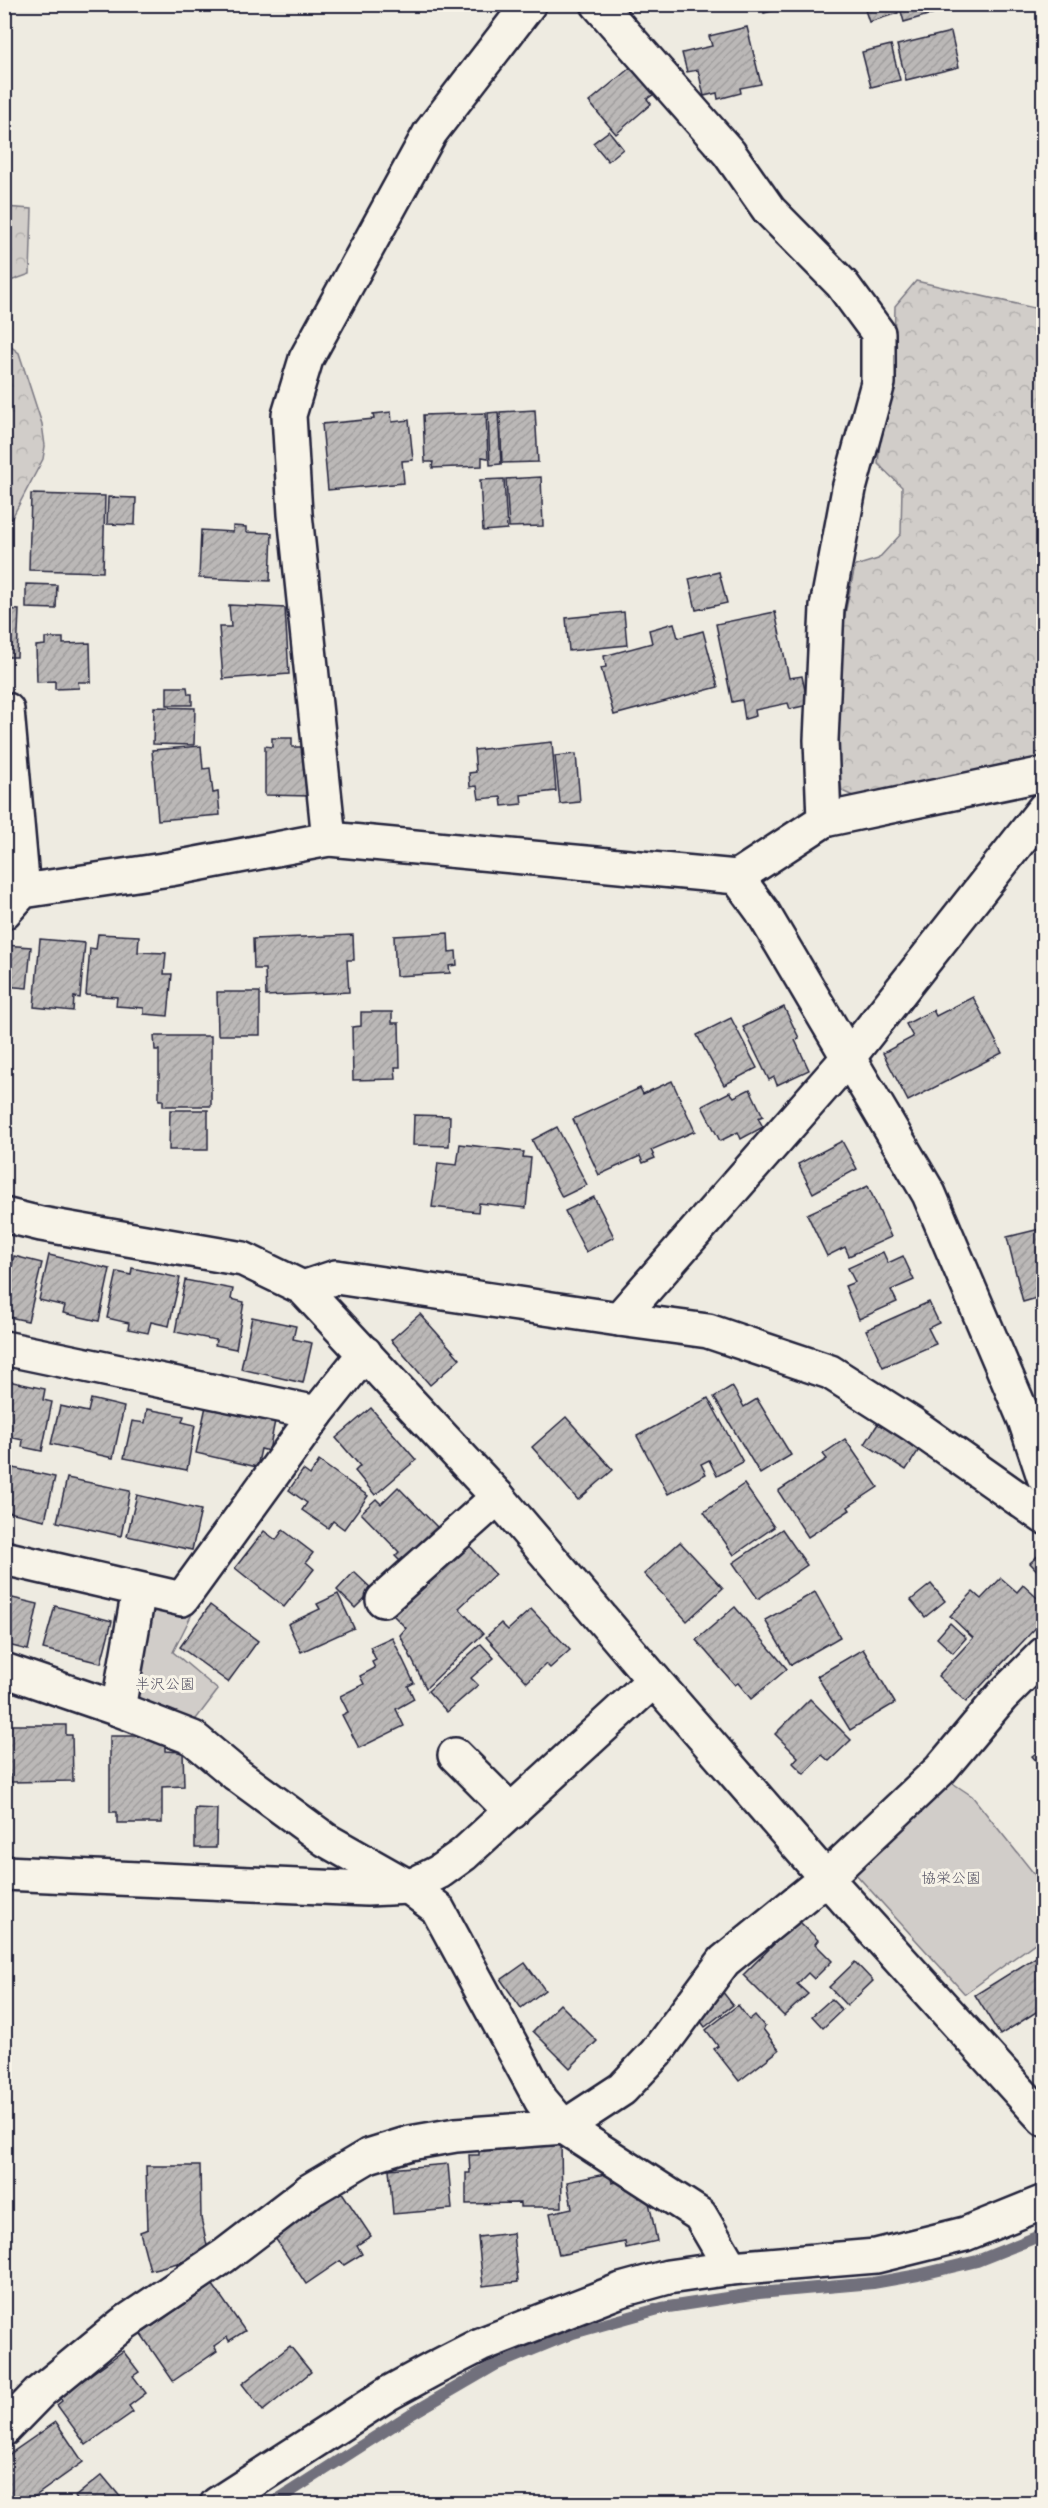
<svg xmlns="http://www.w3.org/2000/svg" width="1048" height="2508" viewBox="0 0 1048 2508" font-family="Mali,'Klee One',sans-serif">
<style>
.forest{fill:url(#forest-crowns);stroke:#7a7882;stroke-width:1.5}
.park{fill:#d1cdc9;stroke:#7a7882;stroke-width:1.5}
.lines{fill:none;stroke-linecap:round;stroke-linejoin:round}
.stream{stroke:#716f7b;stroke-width:12}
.building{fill:url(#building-hatch);stroke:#22223b;stroke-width:1.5}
.minor-casing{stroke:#22223b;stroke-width:38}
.minor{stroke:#f7f3e8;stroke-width:33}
.labels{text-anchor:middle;stroke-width:6;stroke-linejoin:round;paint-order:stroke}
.park-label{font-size:15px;fill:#575566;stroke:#f7f3e8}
</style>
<defs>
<pattern id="forest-crowns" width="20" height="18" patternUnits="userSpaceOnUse" patternTransform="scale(1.5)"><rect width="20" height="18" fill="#d1cdc9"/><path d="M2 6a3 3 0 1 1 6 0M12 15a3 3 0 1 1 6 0" fill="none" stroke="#b3b0ae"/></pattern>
<pattern id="building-hatch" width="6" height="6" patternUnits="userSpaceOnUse" patternTransform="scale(1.5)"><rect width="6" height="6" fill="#bbb8b7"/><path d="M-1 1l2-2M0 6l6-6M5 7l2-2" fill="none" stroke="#a09e9e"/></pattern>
</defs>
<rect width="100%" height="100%" fill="#eeebe1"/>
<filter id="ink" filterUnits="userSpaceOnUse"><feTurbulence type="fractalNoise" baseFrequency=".0167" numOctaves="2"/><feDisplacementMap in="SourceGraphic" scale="12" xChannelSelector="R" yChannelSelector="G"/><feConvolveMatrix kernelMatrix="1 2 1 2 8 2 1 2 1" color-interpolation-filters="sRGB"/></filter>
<g filter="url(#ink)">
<g class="forest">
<path d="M4,207l28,2 -2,65 -25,9z"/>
<path d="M916,281l127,29v452l-179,39 -22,-10 -12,-63 11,-95 14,-67 23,-7 23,-25 1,-47 -24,-23 2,-24 13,-47 2,-87z"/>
<path d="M5,342l14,11 23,71 3,22 -2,13 -38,72z"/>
</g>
<g class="park">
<path d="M163,1606l29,8 -19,38 45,38 -25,33 -50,-14 -10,-18 14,-75z"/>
<path d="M948,1780l24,16 71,89v52l-78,57 -112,-123z"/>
</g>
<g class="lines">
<path class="stream" d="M271,2504l140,-90 84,-49 78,-32 89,-25 97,-15 114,-10 45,-8 59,-14 67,-27"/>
</g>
<g class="building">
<path d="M762,4h35l-33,9z"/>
<path d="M863,4h33l2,9 -29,9z"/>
<path d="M899,4h52l1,4 -48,14z"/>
<path d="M747,27l14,57 -21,4 1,5 -23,6 -1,-6 -13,3 -6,-26 -11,2 -5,-19 30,-7 -3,-10z"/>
<path d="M951,32l8,35 -53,13 -9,-35z"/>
<path d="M891,45l9,35 -29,7 -9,-35z"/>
<path d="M631,67l23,27 -7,5 4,5 -35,30 -27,-32z"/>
<path d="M609,131l14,18 -15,12 -15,-18z"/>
<path d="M535,410l3,52 -36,1 -2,-51z"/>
<path d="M391,412l1,10 17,-2 4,40 -11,1 2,22 -76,7 -6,-66 52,-5 -1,-5z"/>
<path d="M498,412l3,52 -11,1 -2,-52z"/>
<path d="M486,413l2,45 -6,-1v9l-50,2 1,-6h-8l-2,-47z"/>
<path d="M541,477l2,49 -34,1 -3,-48z"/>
<path d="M504,479l3,50 -24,2 -3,-51z"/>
<path d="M31,494l74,2 -2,76 -74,-2z"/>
<path d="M108,497l28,1 -1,27 -28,-1z"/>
<path d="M233,526l13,1v5l26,1 -2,48 -71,-3 2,-48 32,2z"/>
<path d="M719,572l8,31 -31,7 -7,-31z"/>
<path d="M26,584l31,1 -1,24 -30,-1z"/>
<path d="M229,605l56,3 4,66 -66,5 -4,-52h12z"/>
<path d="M4,609l15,1 -2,47h-13z"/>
<path d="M624,612l3,33 -58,6 -3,-33z"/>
<path d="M775,612l14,66 13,-2 6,29 -18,4 -2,-6 -33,7 1,6 -11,3 -3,-19 -10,2 -16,-78z"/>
<path d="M674,623l4,15 25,-7 15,56 -104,28 -13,-47 5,-1 -2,-11 48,-13 -3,-13z"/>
<path d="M45,638h18v6l27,-1 1,39h-13l1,6 -24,1v-8l-18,1 -1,-36 9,-1z"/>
<path d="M167,687h20l1,7h4v11h-25z"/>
<path d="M154,707l41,1 -1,37 -41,-1z"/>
<path d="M272,738h20v9h19l-1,49 -45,-1v-49l7,1z"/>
<path d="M552,742l4,49 -35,4 1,9 -20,2 -1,-9 -22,2 -2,-13 -7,1 -1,-14 7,-1 -2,-22z"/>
<path d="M201,746l2,23 7,-1 3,25 5,-1 2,23 -62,5 -6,-70z"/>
<path d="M576,754l4,48 -20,2 -5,-48z"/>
<path d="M448,933l1,19 7,-1 1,14 -8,1 1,7 -54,3 -2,-40z"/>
<path d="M98,934l41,2 -1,16 28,1 -2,21h8l-4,42 -24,-2v-6l-28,-2 1,-9 -31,-2 4,-47 6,1z"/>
<path d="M353,935l1,25h-7l2,32 -83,4 -1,-27h-11l-1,-30z"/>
<path d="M40,939l45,4 -5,55 -6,-1 -1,14 -39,-4z"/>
<path d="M4,945l27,2 -4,41 -23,-2z"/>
<path d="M217,992h43v43h-42z"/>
<path d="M973,997l29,56 -94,48 -25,-48 30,-16 -7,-13 27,-14 3,6z"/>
<path d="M784,1007l15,31 -4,2 14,30 -32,15 -3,-8 -5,3 -26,-53z"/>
<path d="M361,1012h31v11h7l1,44h-5l1,12 -43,1 -1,-53 9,-1z"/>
<path d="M731,1018l26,50 -33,17 -27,-50z"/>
<path d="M154,1036h57v70h-48v-6h-4v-50h-4z"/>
<path d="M672,1081l23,50 -44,19 4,8 -12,5 -3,-7 -41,19 -26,-56 67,-31 3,6z"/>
<path d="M750,1089l13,27 -5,2 5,9 -22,12 -3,-7 -18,9 -18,-35 28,-14 4,5z"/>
<path d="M170,1110h38v40h-39z"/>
<path d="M414,1115l36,1 -1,30 -36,-1z"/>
<path d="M557,1127l30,58 -25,12 -30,-57z"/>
<path d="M842,1141l15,28 -44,24 -15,-29z"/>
<path d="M460,1144l64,8 -1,5 8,1 -5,50 -47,-5 -1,9 -46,-5 6,-44 19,2z"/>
<path d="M868,1186l23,51 -42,19 -4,-9 -18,9 -20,-42z"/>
<path d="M594,1197l20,40 -28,15 -21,-41z"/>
<path d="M1044,1228v68l-21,6 -16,-65z"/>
<path d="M883,1252l5,11 15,-7 11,24 -23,10 6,12 -38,17 -14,-33 10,-4 -7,-14z"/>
<path d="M49,1255l61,14 -11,52 -36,-8 2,-7 -26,-6z"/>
<path d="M14,1256l28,7 -14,58 -24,-5v-53l8,2z"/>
<path d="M132,1268l48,10 -11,48 -18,-4 -3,11 -20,-4 1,-6 -22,-5 10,-46 14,3z"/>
<path d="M185,1280l48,9 -2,10 13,3 -8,47 -21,-4 1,-5 -41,-8z"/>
<path d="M929,1302l10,21 -11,5 8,16 -53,23 -17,-37z"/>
<path d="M420,1314l40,45 -30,26 -39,-45z"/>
<path d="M252,1317l44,9 -3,13 19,4 -9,40 -62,-14z"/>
<path d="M4,1380l41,9 -2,11 9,2 -10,49 -20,-4 1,-7 -19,-4z"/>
<path d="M732,1386l12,21 13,-8 34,56 -31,19 -46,-77z"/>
<path d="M708,1398l35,64 -26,14 -8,-16 -8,4 5,10 -38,20 -31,-58z"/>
<path d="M91,1399l33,8 -11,51 -62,-14 9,-38 28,6z"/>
<path d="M206,1406l69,15 -6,30 -8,-2 -4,18 -61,-14z"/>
<path d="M371,1408l45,52 -41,35 -20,-24 5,-5 -24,-28z"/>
<path d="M147,1409l37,7 -2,6 13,3 -8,45 -63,-12 8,-37 13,2z"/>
<path d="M566,1417l47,53 -35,30 -46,-53z"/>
<path d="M881,1419l41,26 -16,25 -41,-26z"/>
<path d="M845,1439l33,48 -30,20 2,3 -42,27 -30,-46 49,-32 -4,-5z"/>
<path d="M319,1461l49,35 -24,33 -11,-8 -5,7 -26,-18 5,-7 -18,-13 14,-20 7,5z"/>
<path d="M4,1466l51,11 -10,43 -41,-9z"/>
<path d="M67,1478l63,13 -9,45 -64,-14z"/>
<path d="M744,1484l30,43 -40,28 -30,-43z"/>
<path d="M398,1487l41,42 -36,35 -8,-8 4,-4 -38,-39 15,-14 5,5z"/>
<path d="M137,1495l64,15 -9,40 -65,-14z"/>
<path d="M782,1529l25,36 -49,34 -25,-36z"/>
<path d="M283,1530l30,23 -7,9 8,7 -30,38 -49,-39 29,-37 12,9z"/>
<path d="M680,1542l43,46 -36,33 -43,-47z"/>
<path d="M469,1545l26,29 -36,34 24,26 -57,54 -26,-53 6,-7 -17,-17 41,-37 3,4z"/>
<path d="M1043,1551l1,23 -2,2 -12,-13z"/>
<path d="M354,1572l19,18 -18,18 -18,-18z"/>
<path d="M1001,1578l16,14 6,-7 21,19v15l-78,83 -28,-26 35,-38 -23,-22 23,-24 8,7z"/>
<path d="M931,1584l14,17 -20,16 -14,-17z"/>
<path d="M815,1592l25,45 -49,28 -26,-45z"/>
<path d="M338,1594l16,34 -53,24 -13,-28 32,-15 -3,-5z"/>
<path d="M4,1596l34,8 -10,46 -24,-6z"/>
<path d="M210,1605l48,36 -30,41 -48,-35z"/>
<path d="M55,1606l57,15 -11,42 -58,-14z"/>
<path d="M735,1607l52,62 -36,30 -13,-16 -3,2 -39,-45z"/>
<path d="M531,1609l39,41 -20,18 -4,-4 -19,18 -41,-45 15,-14 7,7z"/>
<path d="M950,1623l16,15 -13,15 -16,-15z"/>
<path d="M392,1637l22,46 -6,3 6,13 -18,10 8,17 -45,22 -17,-33 6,-3 -8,-16 24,-12 -4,-8 15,-8 -3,-6 4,-2 -6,-13z"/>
<path d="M481,1644l13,14 -23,20 7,7 -31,27 -19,-21z"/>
<path d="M863,1649l32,54 -45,27 -33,-54z"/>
<path d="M810,1699l41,41 -22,21 -7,-6 -18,19 -11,-11 5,-6 -23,-23z"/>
<path d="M4,1725h62v10h6l1,46 -63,1v-7h-6z"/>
<path d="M110,1736h55v15l18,1 1,34 -22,1v36h-45v-11h-7z"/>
<path d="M1044,1747v23l-12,-14z"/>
<path d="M195,1808l22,1 -1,39h-21z"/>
<path d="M798,1920l20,20 -3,4 17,17 -18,18 -6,-6 -11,11 11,10 -24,22 -41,-41z"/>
<path d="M1044,1952v55l-44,28 -25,-40z"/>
<path d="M855,1962l18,19 -26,25 -18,-19z"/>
<path d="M525,1963l20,27 -24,18 -20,-28z"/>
<path d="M722,1991l11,14 -28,22 -6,-8z"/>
<path d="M831,1999l11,11 -19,18 -11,-12z"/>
<path d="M560,2004l37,37 -27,27 -37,-37z"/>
<path d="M738,2005l11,15 6,-5 10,12 -2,2 16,21 -40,31 -25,-32 4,-3 -12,-16z"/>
<path d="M499,2142h62l1,65h-42v-4l-54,1v-31h4l-1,-18h10v-5h20z"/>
<path d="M448,2164l4,45 -59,5 -4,-45z"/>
<path d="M146,2166h54l1,52 8,37 -59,15 -10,-38 8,-3z"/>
<path d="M610,2173l2,10 13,-3 2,9 9,-2 3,11 9,-1 9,44 -31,7 -1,-6 -66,13 -9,-42 22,-5 -5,-26z"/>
<path d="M341,2191l30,45 -14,9 5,9 -18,11 -4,-4 -34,23 -33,-49 41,-33 3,4z"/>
<path d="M513,2233l5,49 -35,4 -5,-49z"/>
<path d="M213,2285l32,46 -16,10 -2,-4 -13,9 3,5 -44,30 -32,-47z"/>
<path d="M290,2346l21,26 -48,39 -21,-27z"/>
<path d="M123,2351l16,21 -6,4 13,17 -17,13 4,6 -47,33 -29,-40 5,-4 -2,-4z"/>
<path d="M56,2422l27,40 -59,42h-9l-11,-16v-30z"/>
<path d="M102,2475l20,24 -6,5h-36l-5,-7z"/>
</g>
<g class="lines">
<g class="minor-casing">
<g id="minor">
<path d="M598,4l131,149 40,57 73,74 36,49v50l-29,106 -22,118 -6,133 3,80 -87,57"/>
<path d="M7,710l16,181"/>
<path d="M824,820l220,-46"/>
<path d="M329,839l-34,-325 -6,-99 17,-56 124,-226 99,-129"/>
<path d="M4,912l19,-21 147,-22 159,-30 408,38 25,34 167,283 96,226 19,57"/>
<path d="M4,1215l37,9 202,35 60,29 195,209 156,183 172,198 218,241"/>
<path d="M303,1288l33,-11 283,42 229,-261 196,-249"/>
<path d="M619,1319l89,12 122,41 82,52 132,93"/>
<path d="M4,1348l313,65"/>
<path d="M4,1558l178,41 135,-186 48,-60"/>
<path d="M383,1600l115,-103"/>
<path d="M4,1670l114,39 75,29 43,36 90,66 83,47 28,21 104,192 23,27 136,88 31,53"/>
<path d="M118,1709l21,-119"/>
<path d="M455,1755l57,57"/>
<path d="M4,1873l363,16 42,-2 30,-15 25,-18 190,-174"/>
<path d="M4,2429l36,-37 83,-68 101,-68 85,-65 59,-35 42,-13 46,-8 108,-8 58,-38 34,-36 68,-92 102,-83 114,-108 62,-74 42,-42"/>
<path d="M217,2504l172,-111 44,-24 47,-24 141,-55 47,-13 63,-9 145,-12 89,-22 79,-32"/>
</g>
</g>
<use href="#minor" class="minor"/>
</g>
</g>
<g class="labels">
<g class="park-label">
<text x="165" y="1689">半沢公園</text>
<text x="951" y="1883">協栄公園</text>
</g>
</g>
<rect width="1048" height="2508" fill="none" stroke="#f7f3e8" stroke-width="24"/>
<rect x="12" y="12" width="1024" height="2484" fill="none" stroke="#22223b" stroke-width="2" filter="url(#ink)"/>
</svg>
